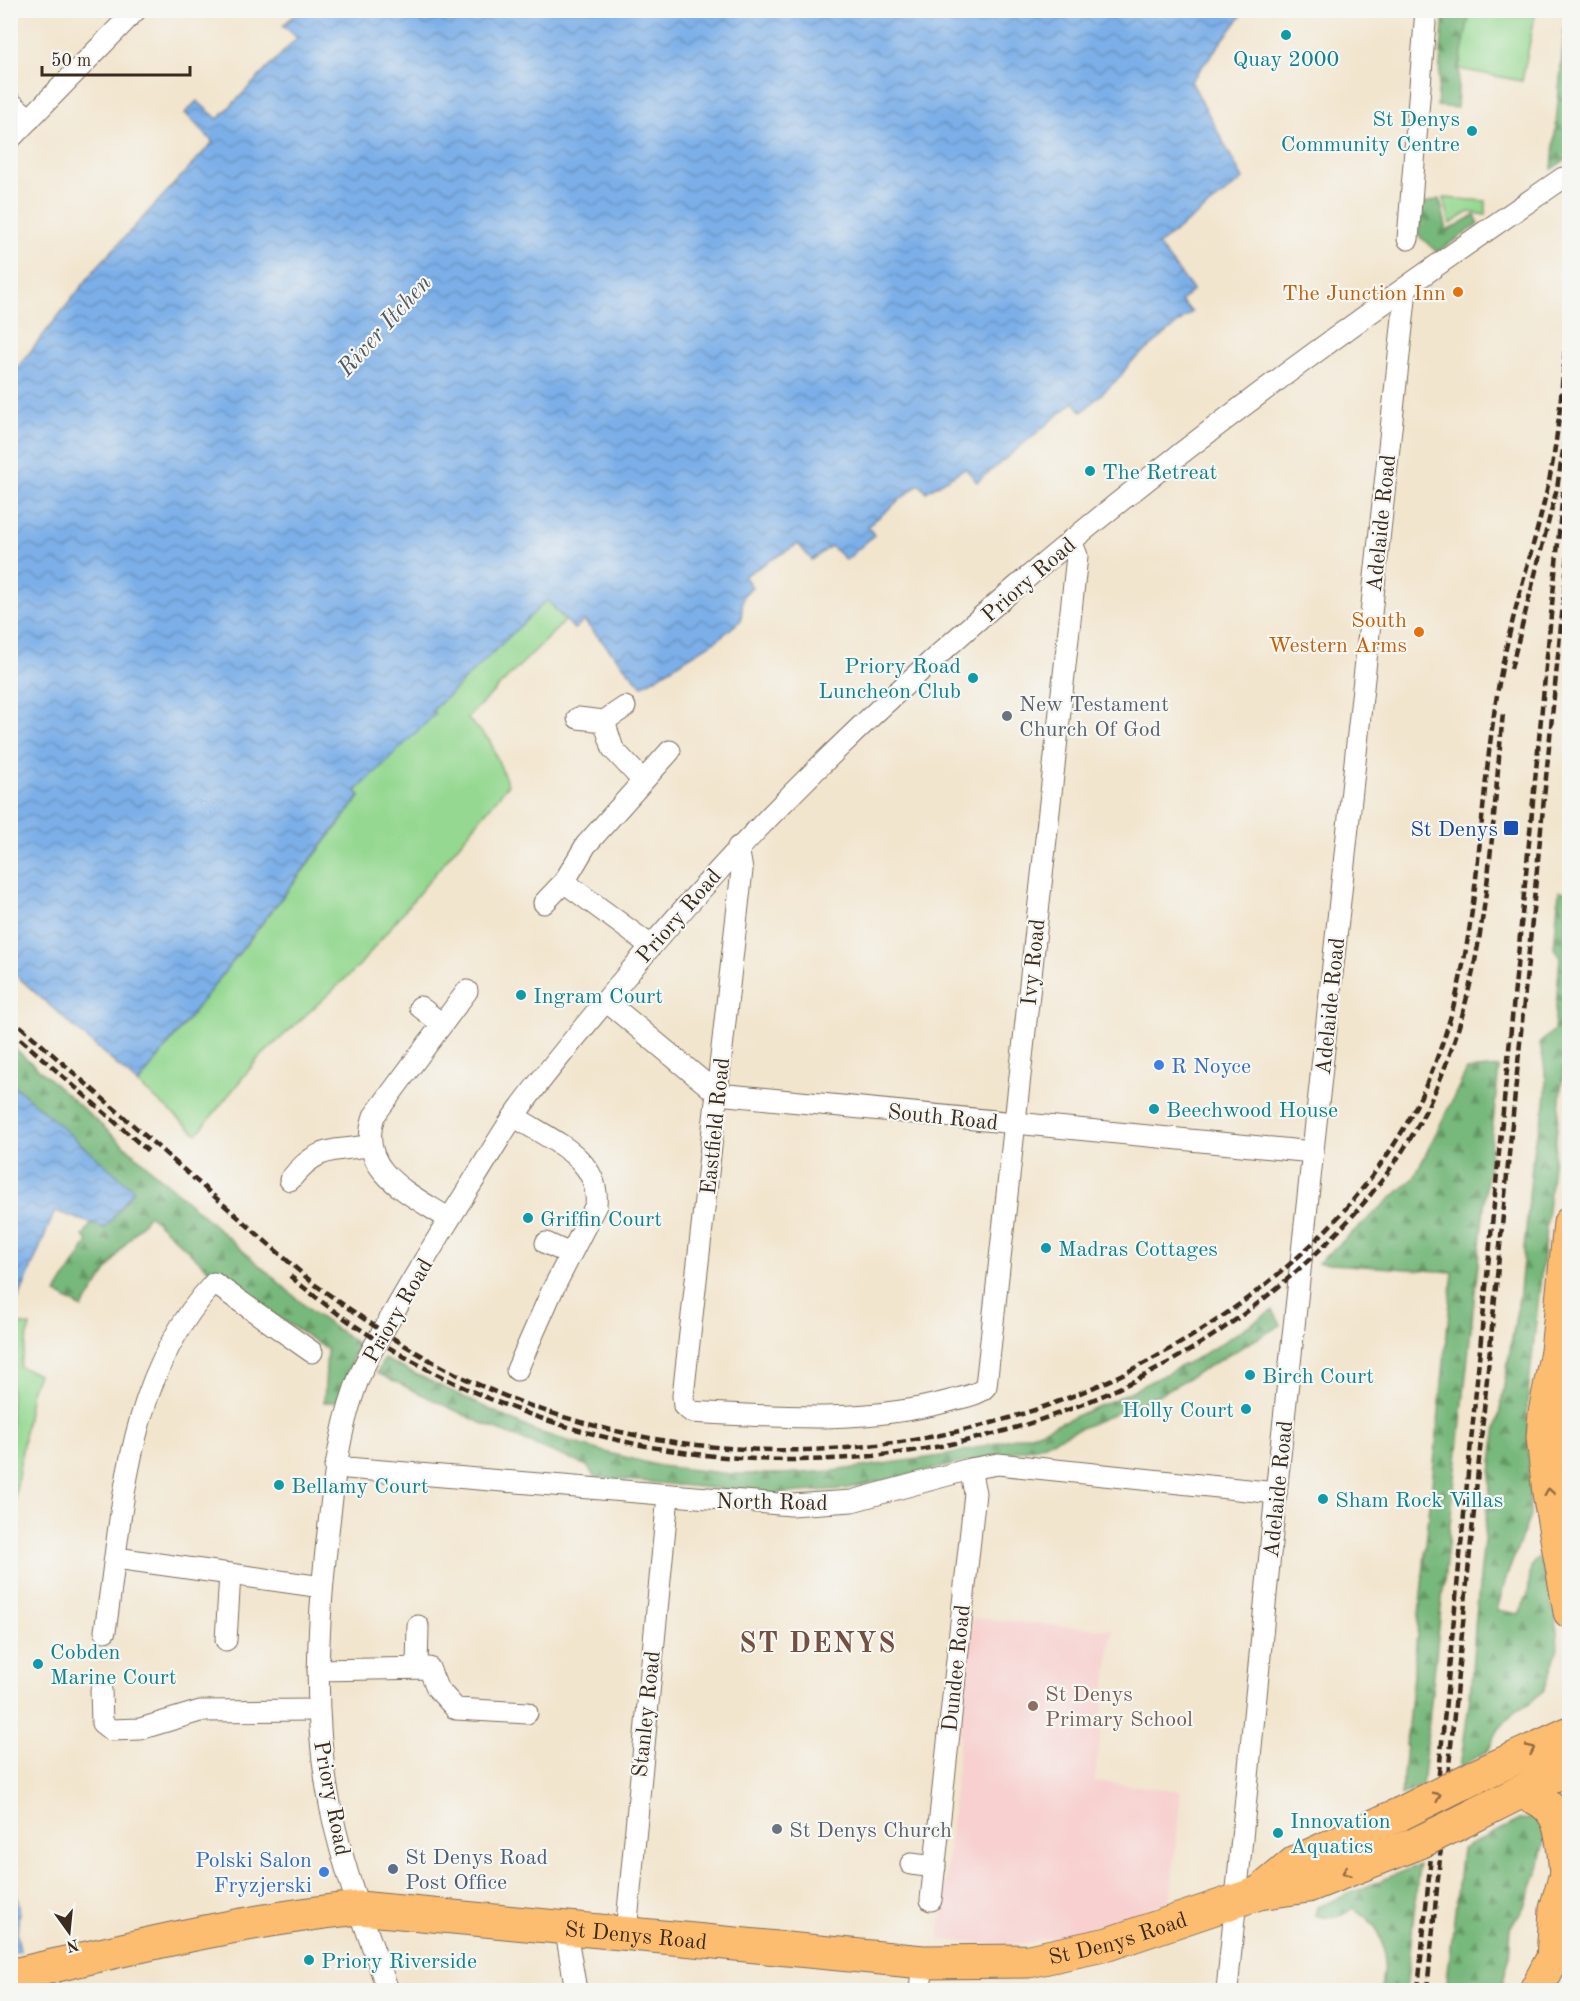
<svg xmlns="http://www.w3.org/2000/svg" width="1580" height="2001" viewBox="0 0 1580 2001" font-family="'Old Standard TT',serif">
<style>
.built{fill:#f7d0cf}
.forest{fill:url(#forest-firs);stroke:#59714c;stroke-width:1.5}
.park{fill:#94d891;stroke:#688158;stroke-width:1.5}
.water{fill:url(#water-waves);stroke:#5b6c83;stroke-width:1.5}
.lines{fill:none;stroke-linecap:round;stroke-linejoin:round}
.minor-casing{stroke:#7b6b5c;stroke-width:23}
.primary-casing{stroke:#7b6b5c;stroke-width:35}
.minor{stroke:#fff;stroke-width:21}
.primary{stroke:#fcbd6f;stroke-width:33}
.rail{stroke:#3b2a1e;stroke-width:4.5;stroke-dasharray:9 4.5;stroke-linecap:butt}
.primary-bridge-casing{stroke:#7b6b5c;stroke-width:35;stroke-linecap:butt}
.primary-bridge{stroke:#fcbd6f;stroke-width:33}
.oneway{stroke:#926c42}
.culture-dot{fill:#0f9aa8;stroke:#f6f6f2;stroke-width:2}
.food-dot{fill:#e8710a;stroke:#f6f6f2;stroke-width:2}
.worship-dot{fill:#6b7280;stroke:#f6f6f2;stroke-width:2}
.transit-dot{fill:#1a4fb4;stroke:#f6f6f2;stroke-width:2}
.shop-dot{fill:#3f7fe0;stroke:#f6f6f2;stroke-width:2}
.education-dot{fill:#8d6e63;stroke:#f6f6f2;stroke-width:2}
.service-dot{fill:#5c6f8a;stroke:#f6f6f2;stroke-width:2}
.labels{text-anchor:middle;stroke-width:4.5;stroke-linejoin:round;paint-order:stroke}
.culture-label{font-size:22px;fill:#0d838f;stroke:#f6f6f2;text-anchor:start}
.food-label{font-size:22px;fill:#c56008;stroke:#f6f6f2;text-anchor:end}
.street-label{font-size:22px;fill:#3b2a1e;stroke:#f6f6f2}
.worship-label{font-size:22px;fill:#5b616d;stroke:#f6f6f2;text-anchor:start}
.transit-label{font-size:22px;fill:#164399;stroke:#f6f6f2;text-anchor:end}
.shop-label{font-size:22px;fill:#366cbe;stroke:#f6f6f2;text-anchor:start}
.education-label{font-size:22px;fill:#785e54;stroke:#f6f6f2;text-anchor:start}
.service-label{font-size:22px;fill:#4e5e75;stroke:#f6f6f2;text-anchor:start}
.water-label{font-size:24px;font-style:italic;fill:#515965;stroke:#f6f6f2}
.district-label{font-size:28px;font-weight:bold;letter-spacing:1.5px;fill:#735041;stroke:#f6f6f2}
</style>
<defs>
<pattern id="forest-firs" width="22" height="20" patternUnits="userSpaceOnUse" patternTransform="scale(1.5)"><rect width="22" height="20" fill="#77b87b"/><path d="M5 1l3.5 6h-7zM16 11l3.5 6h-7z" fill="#639664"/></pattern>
<pattern id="water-waves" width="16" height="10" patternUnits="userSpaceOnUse" patternTransform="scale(1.5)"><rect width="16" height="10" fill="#7bafe8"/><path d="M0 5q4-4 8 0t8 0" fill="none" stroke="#668fbb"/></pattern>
</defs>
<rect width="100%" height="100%" fill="#f6f6f2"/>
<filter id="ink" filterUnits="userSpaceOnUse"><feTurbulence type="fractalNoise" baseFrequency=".0167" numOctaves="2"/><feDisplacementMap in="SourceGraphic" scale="12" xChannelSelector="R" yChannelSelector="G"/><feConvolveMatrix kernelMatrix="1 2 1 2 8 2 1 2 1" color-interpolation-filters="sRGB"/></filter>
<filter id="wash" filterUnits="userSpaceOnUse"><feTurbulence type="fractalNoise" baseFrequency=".008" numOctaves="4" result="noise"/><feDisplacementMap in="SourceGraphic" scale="24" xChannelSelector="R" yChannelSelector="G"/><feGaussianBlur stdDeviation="1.35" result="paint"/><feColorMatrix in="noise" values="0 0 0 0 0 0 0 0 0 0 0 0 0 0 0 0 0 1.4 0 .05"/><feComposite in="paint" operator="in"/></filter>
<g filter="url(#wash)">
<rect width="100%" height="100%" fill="#f2e5ce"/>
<path class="built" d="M972,1618l140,12 -17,151 86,10 -11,110 -87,29 -60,14h-33l-51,-4z"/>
<g class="forest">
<path d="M1444,11h26l-11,58 -2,39 -20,-2z"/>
<path d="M1566,11h4l-1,146 -17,12z"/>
<path d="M1440,199l7,32 28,-16 4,9 -42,28 -19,-17 4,-31z"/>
<path d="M1569,869v148l-42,387 3,112 -24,62 -9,32 22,4 9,-20 3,-28 7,-9 6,13 13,56 1,22 -13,41 -14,13 -18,11 -14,16 -12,22 -27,16 10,-70 6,-81 18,-171 26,-153 14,-148c15,-41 15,-60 6,-101l14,-13 6,-73 -6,-9 5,-57 8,1z"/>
<path d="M10,1044l302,268 45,31 -18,59h-15l3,-53 -108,-70 -70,-64 -27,33 -40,60 -26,-15 32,-51 -5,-6 9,-13 13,5 10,-15 -64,-92 -40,-38z"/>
<path d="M1499,1067l-77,719 -21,10 52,-524 -135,-9 96,-85 53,-108z"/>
<path d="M1273,1310l8,15 -119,68 -122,53 -196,43 -71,5 -178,-17 -8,-11 -106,-43 -104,-50 7,-14 151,72 66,20 59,15 71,8h51l51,-3 115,-16 90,-23 80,-34 83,-42z"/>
<path d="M1536,1818l10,17 -7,33 -13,36 -15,22 -2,33 -8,31h-55l16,-141 57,-29z"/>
<path d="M1419,1865l-13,125h-25c4,-37 10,-59 -28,-82 -12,10 -23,12 -38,7l2,-8z"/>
</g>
<g class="park">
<path d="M1470,11h66l-14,70 -63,-12z"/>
<path d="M1444,198l42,3v14l-17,-3 -19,12z"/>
<path d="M547,600l18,21 -98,97 23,23 18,44 -150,182 -101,93 -60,74 -59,-50 222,-287 -5,-6 79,-77 -2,-3z"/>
<path d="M11,1323l19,3 -10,41 18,7 -7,17 -20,133z"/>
</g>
<g class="water">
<path d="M301,10l944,1 -54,70 52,98 -85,66 35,45 -12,11 11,11 -63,52 -9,13 -38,35 -8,-10 -97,80 -12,-14 -39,24 -7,-8 -51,42 6,9 -28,25 -15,-14 -19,14 -14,-16 -54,32 8,11 -9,9 -2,24 -24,20 -75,46 -58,-65 -10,8 -27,-29 -115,111 3,3 -79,77 4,5 -222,288 -127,-113v-595l86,-109 116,-125 -28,-29 12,-12 21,18 79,-81 -14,-13z"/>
<path d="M11,1083l123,107 -29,38 -50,-17 -44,106z"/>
<path d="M10,1856l9,52 -2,26 3,17 -9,2z"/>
</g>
</g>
<g filter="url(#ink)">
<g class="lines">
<g class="minor-casing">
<g id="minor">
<path d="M10,102l20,17"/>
<path d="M10,139l126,-129"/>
<path d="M1408,239l18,-229"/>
<path d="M578,718l26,3 21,-14"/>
<path d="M604,721l9,28 30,32"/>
<path d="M738,847l4,23 -59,526 1,10 8,6c88,5 175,12 261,-12 10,-3 27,-5 33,-14l91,-830 -6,-16"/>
<path d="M564,882l87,64"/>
<path d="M544,903l20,-21 22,-37 84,-94"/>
<path d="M606,1001l112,93 595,58"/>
<path d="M420,1007l22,17"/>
<path d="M514,1116c35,24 87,41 82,89l-44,86 -35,79"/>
<path d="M290,1180c26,-33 40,-29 79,-34"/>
<path d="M449,1219c-40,-26 -93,-48 -75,-103l93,-125"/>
<path d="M546,1243l24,11"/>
<path d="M335,1467l456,38 61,-4 118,-32 28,-5 278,29"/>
<path d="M116,1558l206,29"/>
<path d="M105,1631c18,-121 21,-254 109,-348l98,69"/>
<path d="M226,1640l4,-66"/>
<path d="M417,1667l1,-41"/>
<path d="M318,1670l111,-2 8,20 19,21 71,4"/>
<path d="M101,1690l1,33 9,7 29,-1 60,-18 118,-1"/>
<path d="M911,1864l24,3"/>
<path d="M931,1900l44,-407 -5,-24"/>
<path d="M565,1926l11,64"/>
<path d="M626,1932l42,-436"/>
<path d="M388,1990c-23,-65 -50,-133 -61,-202 -14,-82 -9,-165 0,-247 6,-51 10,-102 27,-150 10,-30 27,-57 43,-84 23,-41 48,-81 73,-121 15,-23 28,-47 44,-70 32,-45 68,-86 103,-129 263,-321 605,-576 946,-809"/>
<path d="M920,1990l3,-28"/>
<path d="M1227,1990l49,-497 130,-1203"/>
</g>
</g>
<g class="primary-casing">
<g id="primary">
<path d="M1570,1223l-13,128 -12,62 -2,24 6,56 21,119"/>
<path d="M1561,1385l9,65"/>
<path d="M1474,1777l96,-44"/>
<path d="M1519,1793c45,7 43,44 47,80"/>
<path d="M1455,1825l115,-58"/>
<path d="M1259,1893l37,-31 104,-48"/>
<path d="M1553,1958l3,-49 14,-49"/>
<path id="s1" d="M10,1976c116,-27 231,-56 349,-68l564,54 106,-1 79,-17 151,-51 49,-7 112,-44"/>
<path d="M1536,1990l17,-32 13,-17"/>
</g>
</g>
<use href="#minor" class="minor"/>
<use href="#primary" class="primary"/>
<g class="rail">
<path d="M1511,669l46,-181 13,-81"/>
<path d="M10,1017l304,267c45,32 92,65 142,90 232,115 517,98 736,-38 95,-59 180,-138 229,-240 62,-132 53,-262 76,-401 11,-70 34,-136 50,-205 15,-64 16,-133 23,-199"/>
<path d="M10,1030l138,121"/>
<path d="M290,1276c271,231 678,248 963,31 70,-54 134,-119 174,-199 61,-123 63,-262 76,-395"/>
<path d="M1418,1990l145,-1499"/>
<path d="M1427,1990l143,-1457"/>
</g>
<g class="primary-bridge-casing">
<g id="primary-bridge">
<path d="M1400,1814l74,-37"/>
<path d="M1420,1842l35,-17"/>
</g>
</g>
<use href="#primary-bridge" class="primary-bridge"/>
</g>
<defs><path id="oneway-chevron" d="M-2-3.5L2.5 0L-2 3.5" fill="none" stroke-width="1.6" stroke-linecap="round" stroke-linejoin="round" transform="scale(1.5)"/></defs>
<g class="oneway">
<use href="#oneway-chevron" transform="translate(1549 1492) rotate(-99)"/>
<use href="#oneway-chevron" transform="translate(1531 1749) rotate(-25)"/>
<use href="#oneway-chevron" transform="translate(1437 1796) rotate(-26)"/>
<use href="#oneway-chevron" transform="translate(1346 1872) rotate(158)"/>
</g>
</g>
<g class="culture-dot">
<circle cx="1286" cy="35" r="6"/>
<circle cx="1472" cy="131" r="6"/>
<circle cx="1090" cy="471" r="6"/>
<circle cx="973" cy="678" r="6"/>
<circle cx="521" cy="995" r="6"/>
<circle cx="1154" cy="1109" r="6"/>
<circle cx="528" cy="1218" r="6"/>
<circle cx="1046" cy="1248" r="6"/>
<circle cx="1250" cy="1375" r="6"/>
<circle cx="1246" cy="1409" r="6"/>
<circle cx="279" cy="1485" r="6"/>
<circle cx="1323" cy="1499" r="6"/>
<circle cx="38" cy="1664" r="6"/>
<circle cx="1278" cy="1833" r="6"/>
<circle cx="309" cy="1960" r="6"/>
</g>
<g class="food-dot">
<circle cx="1458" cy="292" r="6"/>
<circle cx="1419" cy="632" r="6"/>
</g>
<g class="worship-dot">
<circle cx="1007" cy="716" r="6"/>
<circle cx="777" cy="1829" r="6"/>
</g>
<rect class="transit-dot" x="1503" y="820" width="16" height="16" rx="3"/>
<g class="shop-dot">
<circle cx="1159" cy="1065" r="6"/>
<circle cx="324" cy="1872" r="6"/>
</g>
<circle class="education-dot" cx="1033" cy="1706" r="6"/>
<circle class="service-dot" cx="393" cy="1869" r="6"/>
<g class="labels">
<g class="culture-label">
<text x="1286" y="66" text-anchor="middle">Quay 2000</text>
<text x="1460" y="126" text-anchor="end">St Denys<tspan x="1460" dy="25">Community Centre</tspan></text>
<text x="1102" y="479">The Retreat</text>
<text x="961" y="673" text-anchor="end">Priory Road<tspan x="961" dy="25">Luncheon Club</tspan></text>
<text x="533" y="1003">Ingram Court</text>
<text x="1166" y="1117">Beechwood House</text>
<text x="540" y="1226">Griffin Court</text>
<text x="1058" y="1256">Madras Cottages</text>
<text x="1262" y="1383">Birch Court</text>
<text x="1234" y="1417" text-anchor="end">Holly Court</text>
<text x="291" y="1493">Bellamy Court</text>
<text x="1335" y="1507">Sham Rock Villas</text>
<text x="50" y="1659">Cobden<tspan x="50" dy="25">Marine Court</tspan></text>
<text x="1290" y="1828">Innovation<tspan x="1290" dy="25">Aquatics</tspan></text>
<text x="321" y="1968">Priory Riverside</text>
</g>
<g class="food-label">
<text x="1446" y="300">The Junction Inn</text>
<text x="1407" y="627">South<tspan x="1407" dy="25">Western Arms</tspan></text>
</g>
<g class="street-label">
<text transform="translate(1380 523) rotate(-84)" y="8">Adelaide Road</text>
<text transform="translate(1028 579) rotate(-41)" y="8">Priory Road</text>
<text transform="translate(678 915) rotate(-49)" y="8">Priory Road</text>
<text transform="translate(1032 962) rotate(-84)" y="8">Ivy Road</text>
<text transform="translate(1329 1006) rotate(-84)" y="8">Adelaide Road</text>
<text transform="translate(943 1116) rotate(6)" y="8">South Road</text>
<text transform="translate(714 1126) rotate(-84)" y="8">Eastfield Road</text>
<text transform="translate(397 1310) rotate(-60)" y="8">Priory Road</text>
<text transform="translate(1277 1489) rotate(-84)" y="8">Adelaide Road</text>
<text transform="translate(772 1501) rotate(1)" y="8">North Road</text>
<text transform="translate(955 1668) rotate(-84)" y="8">Dundee Road</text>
<text transform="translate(645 1714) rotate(-84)" y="8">Stanley Road</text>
<text transform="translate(333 1798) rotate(79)" y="8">Priory Road</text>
<text dy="8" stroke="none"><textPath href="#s1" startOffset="634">St Denys Road</textPath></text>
<text dy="8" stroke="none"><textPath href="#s1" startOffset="1120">St Denys Road</textPath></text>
</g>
<g class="worship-label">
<text x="1019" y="711">New Testament<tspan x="1019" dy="25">Church Of God</tspan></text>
<text x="789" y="1837">St Denys Church</text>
</g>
<g class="transit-label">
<text x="1498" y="836">St Denys</text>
</g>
<g class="shop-label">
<text x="1171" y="1073">R Noyce</text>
<text x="312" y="1867" text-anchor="end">Polski Salon<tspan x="312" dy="25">Fryzjerski</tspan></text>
</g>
<g class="education-label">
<text x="1045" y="1701">St Denys<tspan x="1045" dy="25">Primary School</tspan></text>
</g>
<g class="service-label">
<text x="405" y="1864">St Denys Road<tspan x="405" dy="25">Post Office</tspan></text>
</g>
<g class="water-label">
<text transform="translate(384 325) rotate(-48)" y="8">River Itchen</text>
</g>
<g class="district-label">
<text x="818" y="1652">ST DENYS</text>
</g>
</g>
<rect width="1580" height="2001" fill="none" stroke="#f6f6f2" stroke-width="36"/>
<g transform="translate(69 1932) rotate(165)" stroke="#f6f6f2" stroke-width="4.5" paint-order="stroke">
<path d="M0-4.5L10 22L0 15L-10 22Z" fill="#3b2a1e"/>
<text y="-9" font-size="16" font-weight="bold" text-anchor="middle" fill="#3b2a1e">N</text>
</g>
<path d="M42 66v9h148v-9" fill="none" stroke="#3b2a1e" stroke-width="3"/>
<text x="51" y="66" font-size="18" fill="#3b2a1e" stroke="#f6f6f2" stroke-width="4.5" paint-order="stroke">50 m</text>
</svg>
